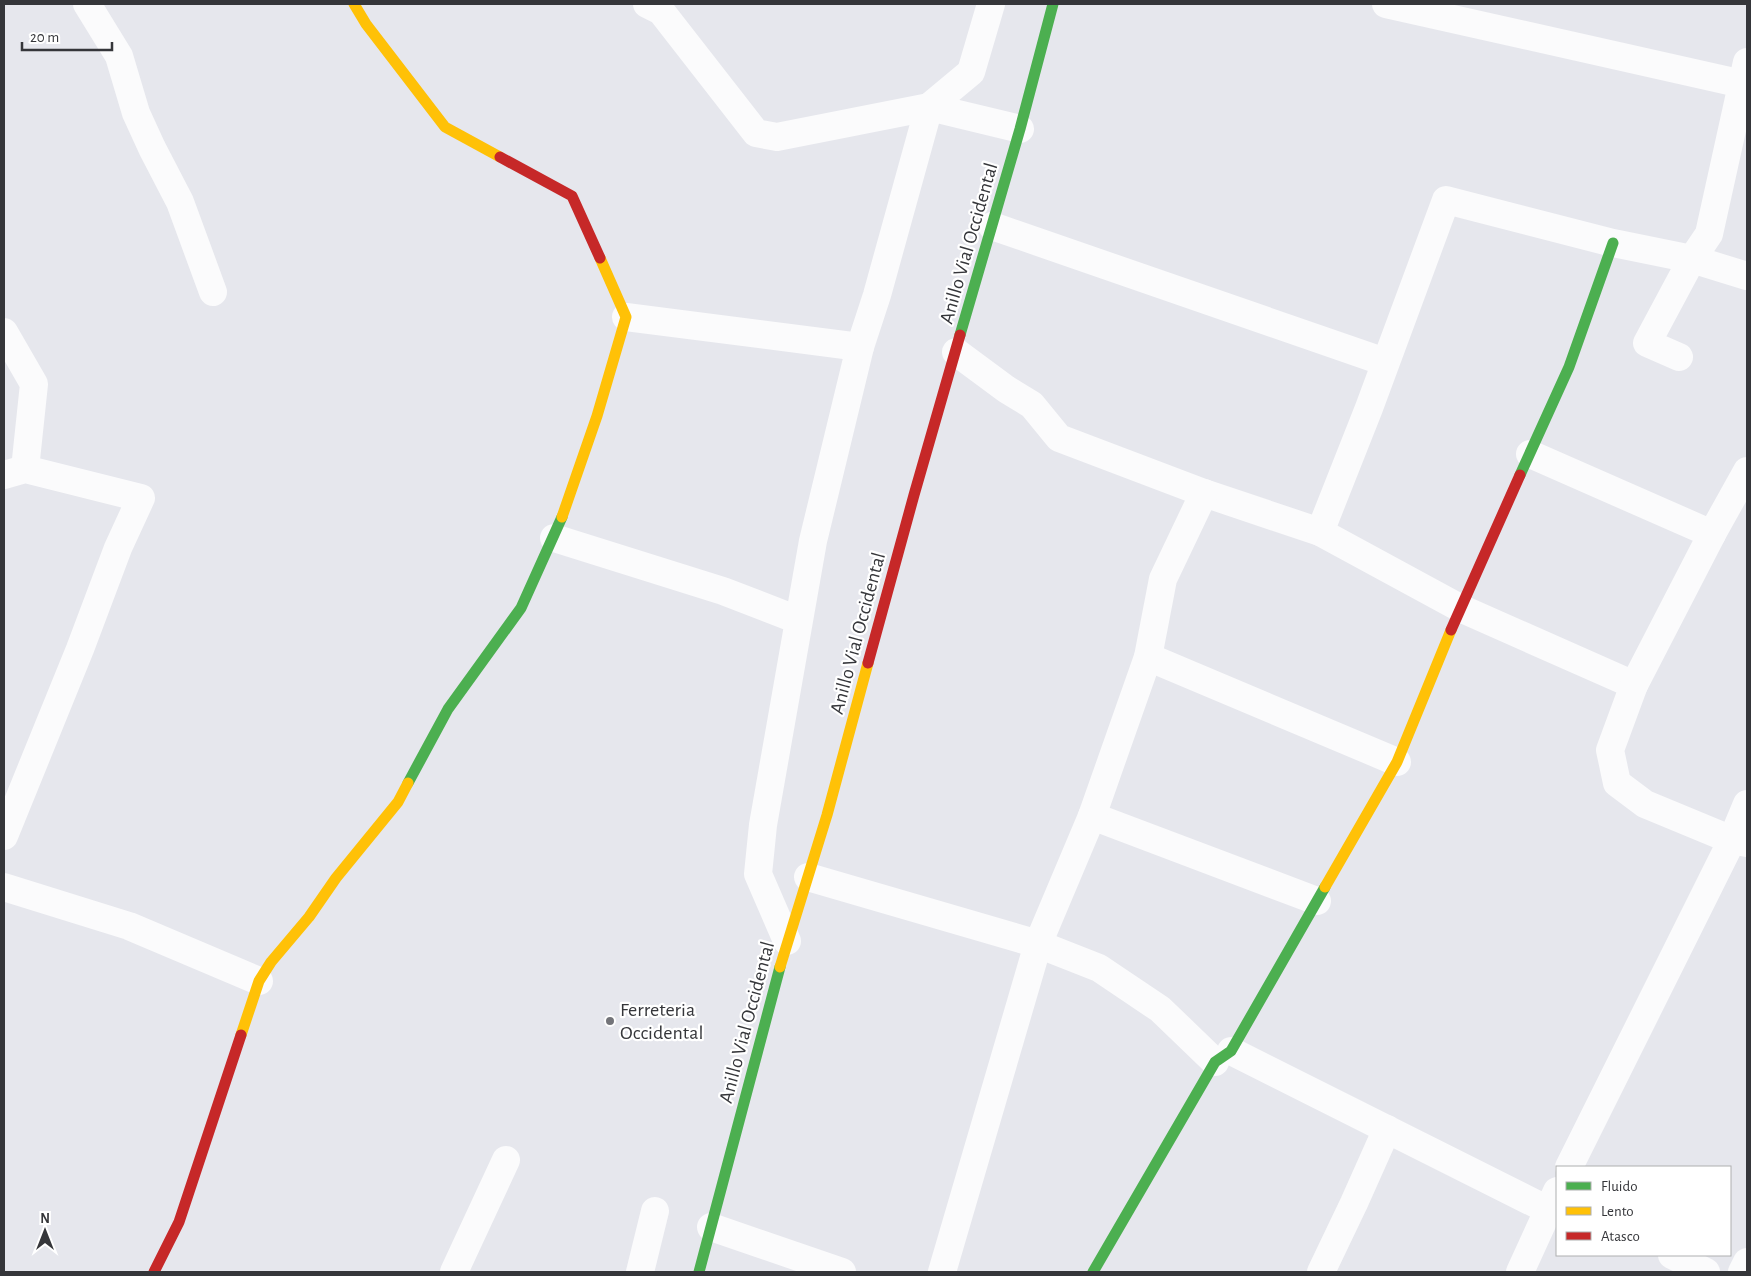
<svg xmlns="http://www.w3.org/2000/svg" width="1751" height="1276" viewBox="0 0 1751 1276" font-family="'Alegreya Sans',sans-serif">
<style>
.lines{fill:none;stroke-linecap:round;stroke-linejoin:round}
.street{stroke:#fbfbfc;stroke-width:28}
.fast{stroke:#4caf50;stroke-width:11}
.slow{stroke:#ffc107;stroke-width:11}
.jam{stroke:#c62828;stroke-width:11}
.poi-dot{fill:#737479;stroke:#fff;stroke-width:2}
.labels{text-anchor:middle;stroke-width:4.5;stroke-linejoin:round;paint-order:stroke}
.street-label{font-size:20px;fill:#35363a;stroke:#fff}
.poi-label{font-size:20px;fill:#35363a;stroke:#fff;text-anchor:start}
</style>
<rect width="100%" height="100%" fill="#e6e7ed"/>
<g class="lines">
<g class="street">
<path d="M87,4l32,52 17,57 16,35 28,54 33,90"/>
<path d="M647,4l14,7 95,122 21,4 152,-30 91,22"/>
<path d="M1386,4l361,81"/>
<path d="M992,226l393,136"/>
<path d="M626,317l234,30"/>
<path d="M4,332l30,52 -9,85"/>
<path d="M956,352l50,37 26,16 27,33 145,55 116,39 140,76 174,77"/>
<path d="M1679,357l-32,-14 45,-84 17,-25 38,-172"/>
<path d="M1530,454l182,80"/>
<path d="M1747,471l-35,63 -78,151 -24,65 7,33 28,21 87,36 15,3"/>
<path d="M4,475l21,-6 116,29 -23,50 -38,101 -76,187"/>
<path d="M1320,532l49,-124 77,-208 167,43 79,16 55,17"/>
<path d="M554,538l169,53 75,29"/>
<path d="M1148,657l249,105"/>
<path d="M1092,816l225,85"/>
<path d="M808,877l230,67 61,24 61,41 55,53"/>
<path d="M4,887l125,39 130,55"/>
<path d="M787,941l-29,-67 5,-49 50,-284 47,-194 17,-52 52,-188 42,-35 20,-68"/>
<path d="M1231,1051l317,159"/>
<path d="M1569,1167l163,-327 15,-36"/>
<path d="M711,1227l131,45"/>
<path d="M1672,1255l34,17"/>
<path d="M454,1272l52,-112"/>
<path d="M640,1272l15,-61"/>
<path d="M942,1272l96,-328 54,-128 56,-159 15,-78 41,-86"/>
<path d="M1321,1272l33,-69 33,-74"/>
<path d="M1520,1272l37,-81"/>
<path d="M1742,1272l5,-10"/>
</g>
<g class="fast">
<path d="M960,335l60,-206 33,-125"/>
<path d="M1520,475l49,-108 44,-124"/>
<path d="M408,783l40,-74 73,-101 41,-91"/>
<path d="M699,1272l81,-305"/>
<path d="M1093,1272l122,-210 16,-11 94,-164"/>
</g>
<g class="slow">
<path d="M354,4l12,20 79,103 55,30"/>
<path d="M562,517l35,-101 29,-99 -26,-59"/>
<path d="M1325,887l72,-125 54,-132"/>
<path d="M780,967l47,-152 41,-152"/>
<path d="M241,1035l18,-54 12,-19 38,-45 27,-39 62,-76 10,-19"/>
</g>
<g class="jam">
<path d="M500,157l72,39 28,62"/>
<path d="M1451,630l69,-155"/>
<path d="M868,663l46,-168 46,-160"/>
<path d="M154,1272l25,-50 62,-187"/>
</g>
</g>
<circle class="poi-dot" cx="610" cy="1021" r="5"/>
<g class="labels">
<g class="street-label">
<text transform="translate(968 243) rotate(-74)" y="7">Anillo Vial Occidental</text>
<text transform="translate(857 633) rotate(-75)" y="7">Anillo Vial Occidental</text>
<text transform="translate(746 1022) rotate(-75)" y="7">Anillo Vial Occidental</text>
</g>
<g class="poi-label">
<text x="620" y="1016">Ferreteria<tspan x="620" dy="23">Occidental</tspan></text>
</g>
</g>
<rect width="1751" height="1276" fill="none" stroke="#35363a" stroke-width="10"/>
<rect x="1556" y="1166" width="175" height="90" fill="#ffffff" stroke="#aeafb0"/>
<rect x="1566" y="1182" width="25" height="8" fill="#4caf50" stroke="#aeafb0"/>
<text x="1601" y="1191" font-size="15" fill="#35363a">Fluido</text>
<rect x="1566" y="1207" width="25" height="8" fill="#ffc107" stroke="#aeafb0"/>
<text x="1601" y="1216" font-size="15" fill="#35363a">Lento</text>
<rect x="1566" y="1232" width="25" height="8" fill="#c62828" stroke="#aeafb0"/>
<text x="1601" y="1241" font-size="15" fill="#35363a">Atasco</text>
<g transform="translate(45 1231)" stroke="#ffffff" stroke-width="4" paint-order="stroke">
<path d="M0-4L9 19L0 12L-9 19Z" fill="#35363a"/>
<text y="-8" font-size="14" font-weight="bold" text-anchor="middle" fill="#35363a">N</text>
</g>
<path d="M22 42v8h90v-8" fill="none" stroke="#35363a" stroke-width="2.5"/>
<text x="30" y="42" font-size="15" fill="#35363a" stroke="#ffffff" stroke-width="4" paint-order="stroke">20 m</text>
</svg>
